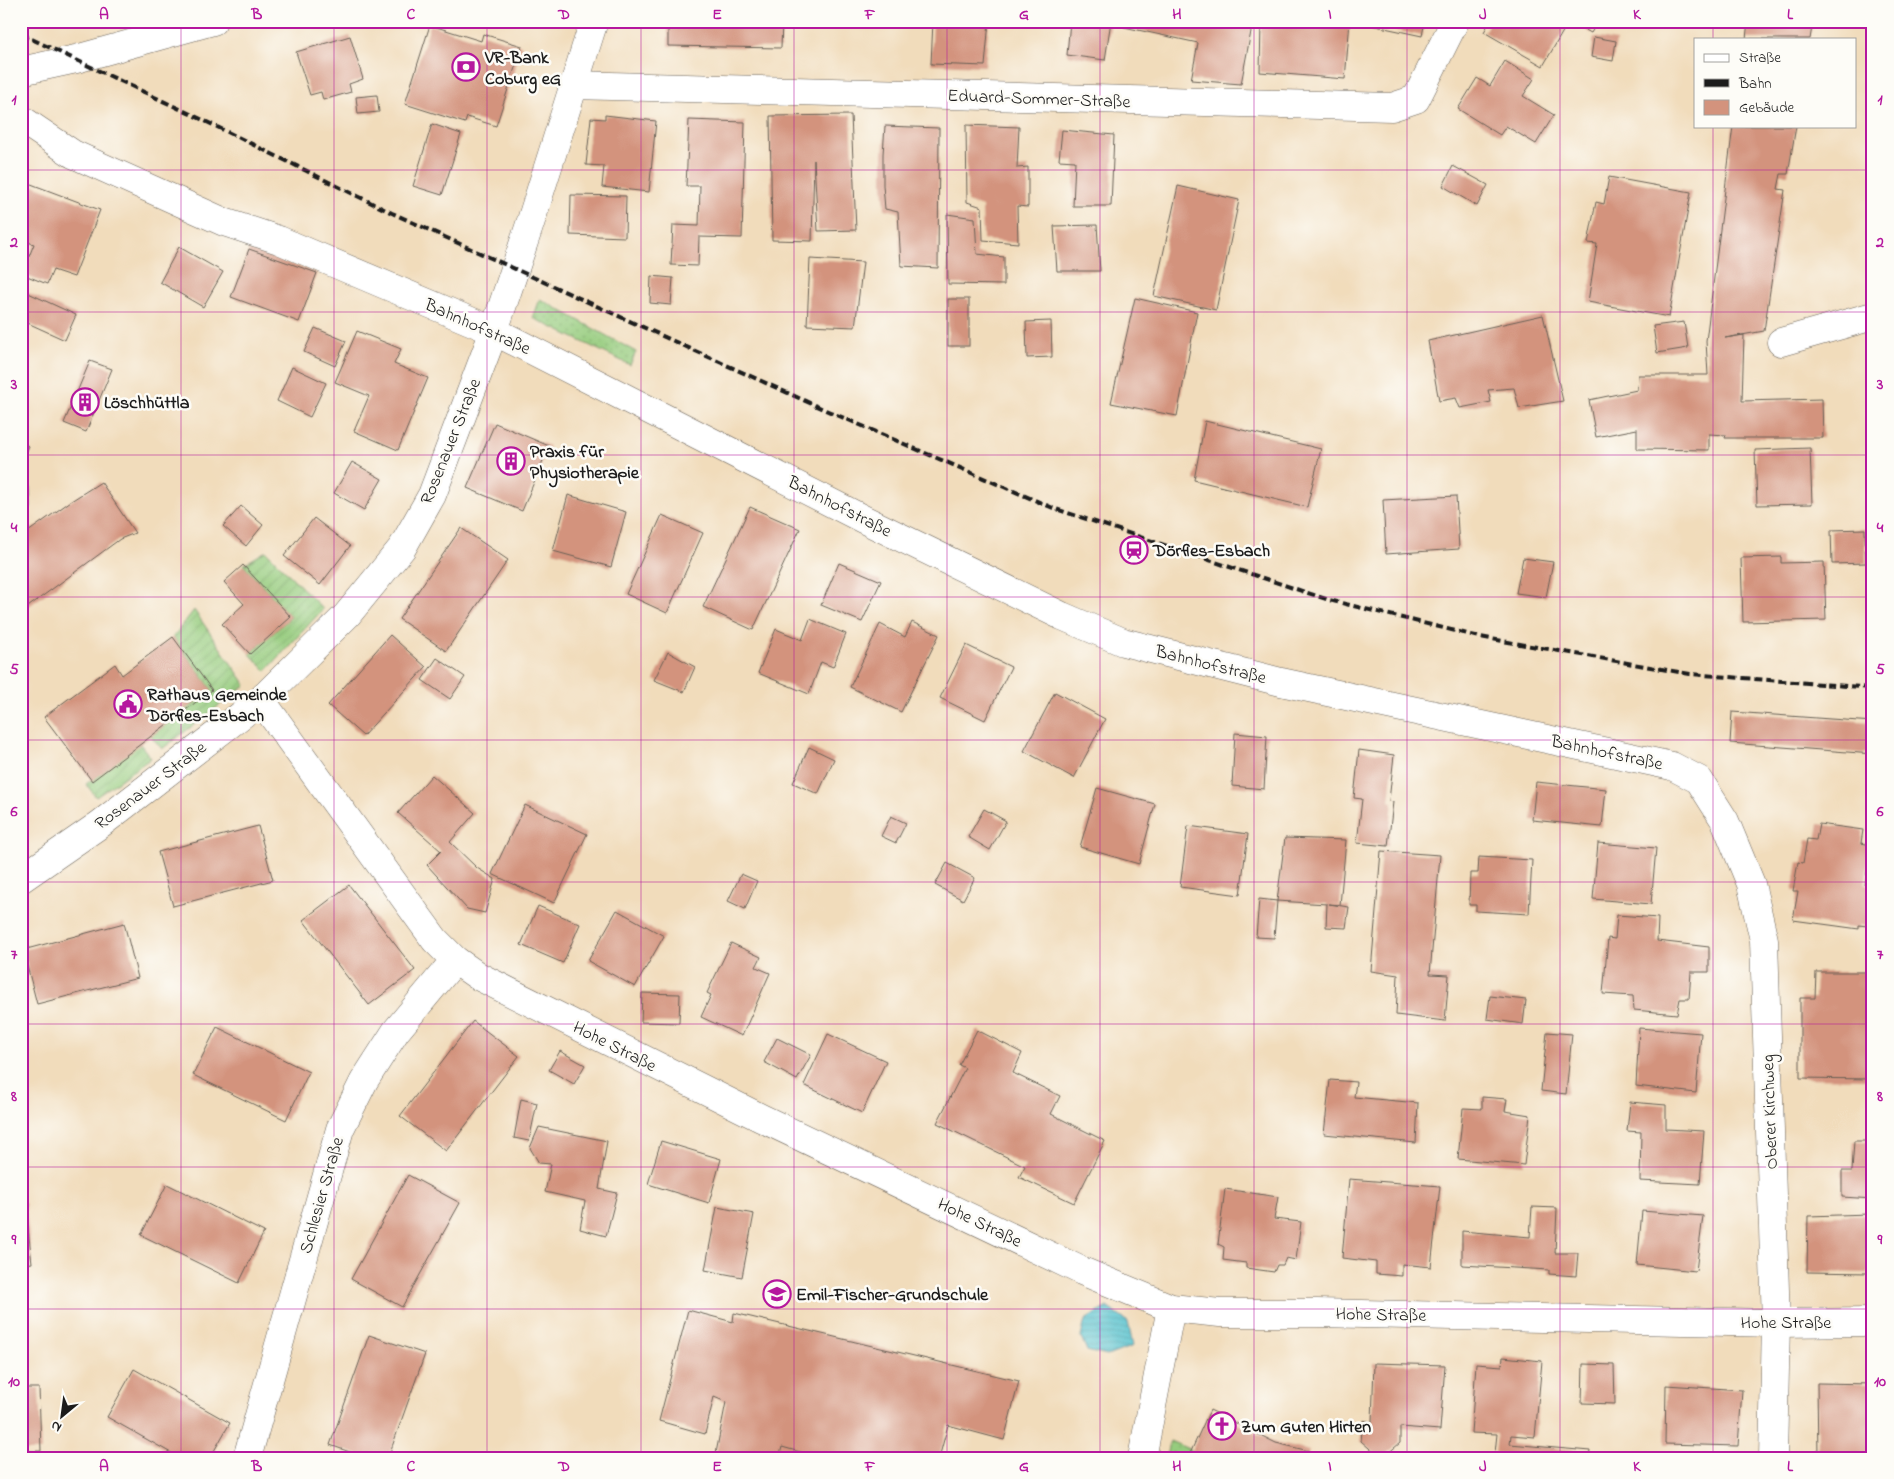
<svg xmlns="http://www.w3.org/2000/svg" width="1894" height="1479" viewBox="0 0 1894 1479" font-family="'Indie Flower',sans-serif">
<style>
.grass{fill:url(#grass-dots);stroke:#59744d}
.garden{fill:url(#garden-furrows);stroke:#59744d}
.water{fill:url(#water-rules);stroke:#386e74}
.building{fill:#d3937d}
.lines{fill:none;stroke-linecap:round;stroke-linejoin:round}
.minor-casing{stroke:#675f54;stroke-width:29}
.tertiary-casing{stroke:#675f54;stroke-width:29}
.minor{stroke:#fff;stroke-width:28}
.tertiary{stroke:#fff;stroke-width:28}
.rail{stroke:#1c1c1c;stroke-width:4;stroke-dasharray:8 4;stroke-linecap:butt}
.grid{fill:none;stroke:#b5179e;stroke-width:1;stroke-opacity:0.55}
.labels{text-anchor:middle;stroke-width:5;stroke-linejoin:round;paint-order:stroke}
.poi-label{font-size:18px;font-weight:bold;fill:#1c1c1c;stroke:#fdfcf7;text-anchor:start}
.street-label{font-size:18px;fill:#1c1c1c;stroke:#fdfcf7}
.neatline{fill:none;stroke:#b5179e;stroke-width:2}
.grid-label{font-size:16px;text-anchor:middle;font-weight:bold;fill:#b5179e}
</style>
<defs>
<pattern id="grass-dots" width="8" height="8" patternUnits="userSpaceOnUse" patternTransform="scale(1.25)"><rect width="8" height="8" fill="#96cc7e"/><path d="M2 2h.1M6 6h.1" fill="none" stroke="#81af6c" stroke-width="1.8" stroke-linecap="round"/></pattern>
<pattern id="garden-furrows" width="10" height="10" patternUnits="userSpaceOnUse" patternTransform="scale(1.25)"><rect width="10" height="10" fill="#96cc7e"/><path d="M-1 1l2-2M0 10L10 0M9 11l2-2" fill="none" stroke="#81af6c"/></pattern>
<pattern id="water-rules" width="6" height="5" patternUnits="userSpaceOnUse" patternTransform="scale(1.25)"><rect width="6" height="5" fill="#54c1cd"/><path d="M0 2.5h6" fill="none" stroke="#49a5af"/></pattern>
</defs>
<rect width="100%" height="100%" fill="#fdfcf7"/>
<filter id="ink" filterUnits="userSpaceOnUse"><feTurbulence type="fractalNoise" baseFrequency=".02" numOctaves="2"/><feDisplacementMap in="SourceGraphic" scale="10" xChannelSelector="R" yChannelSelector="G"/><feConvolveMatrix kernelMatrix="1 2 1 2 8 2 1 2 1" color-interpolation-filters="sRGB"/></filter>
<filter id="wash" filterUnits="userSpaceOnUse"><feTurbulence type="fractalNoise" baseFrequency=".0096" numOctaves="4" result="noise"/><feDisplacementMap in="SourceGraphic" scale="20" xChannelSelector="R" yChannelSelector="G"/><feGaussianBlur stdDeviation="1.12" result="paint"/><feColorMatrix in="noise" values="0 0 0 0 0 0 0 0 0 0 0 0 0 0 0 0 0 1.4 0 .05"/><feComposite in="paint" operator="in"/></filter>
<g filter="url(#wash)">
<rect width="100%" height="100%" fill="#f1dcbb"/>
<g class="grass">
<path d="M540,299l96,53 -6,13 -97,-47z"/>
<path d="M21,470l8,4 2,33 -10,7z"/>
<path d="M1170,1441l21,9 -3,8h-21z"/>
</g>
<g class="garden">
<path d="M266,551l57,58 -57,62 -16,-17 41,-37 -48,-52z"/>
<path d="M194,610l52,75 -84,64 -11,-13 61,-46 -39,-53z"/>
<path d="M140,744l11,14 -55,39 -10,-13z"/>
</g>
<path class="water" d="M1107,1307l21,15 5,24 -26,10 -20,-5 -6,-14 4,-17z"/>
<g id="blocks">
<g class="building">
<path d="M668,21h114l-1,27 -113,-2z"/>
<path d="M933,21h56l-4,45 -54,-2z"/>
<path d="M1070,21h41l-6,39 -38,-5z"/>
<path d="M1124,21h129l-12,63 -50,-4 7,-37 -74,-16z"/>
<path d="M1261,21h89l-5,58 -85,-7z"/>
<path d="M1366,21h59l-3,15 -56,-12z"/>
<path d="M1490,21h79l-26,45 -59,-34z"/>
<path d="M1569,21h29l-7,12z"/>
<path d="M1748,21h65l-3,18h-64z"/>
<path d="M430,25l51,16 2,-7 39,12 -26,80 -29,-9 -2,6 -60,-19z"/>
<path d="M350,36l13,43 -14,5 2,8 -28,8 -2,-8 -11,3 -14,-43z"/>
<path d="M1594,37l22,4 -3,20 -22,-4z"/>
<path d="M1505,61l29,18 -11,17 31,19 -18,29 -30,-18 -6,9 -42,-26 19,-31 13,8z"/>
<path d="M377,95l2,17 -21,2 -2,-17z"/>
<path d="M605,115l51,6 -7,71 -47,-5 2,-21 -18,-1 5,-47 14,1z"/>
<path d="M851,115l5,115 -38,1 -4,-71 -2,81 -40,-1 -2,-124z"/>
<path d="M689,120l56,2 -3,116 -43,-1 -1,29 -27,-1 2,-40 26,1 1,-40h-14z"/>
<path d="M432,124l29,10 -19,61 -29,-9z"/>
<path d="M966,125l53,2 -2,41 11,-1v40l-11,-1 1,37 -35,-3 -1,-33 -15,-5z"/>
<path d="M885,126l54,2 -1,140 -37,-2 -3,-54 -13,-3 -2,-24v-31z"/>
<path d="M1733,126h63l-8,48h-7l-3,15 7,1 -21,141 -39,7 19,-3 -2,66 80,-2 1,39h-98l1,-3 -17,-1v16l-72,-1v-20l-41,8 -7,-37 48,-10 1,-15h70l-2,-34z"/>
<path d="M1062,130l52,5 -3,71h-38l2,-45 -16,-1z"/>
<path d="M1453,166l35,19 -11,21 -34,-20z"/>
<path d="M1609,177l82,15 -22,125 -81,-15 9,-58 -9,-1 8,-41 8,2z"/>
<path d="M23,181l77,29 -26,67 -21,-7 -6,14 -25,-10 12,-30 -13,-4z"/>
<path d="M1178,186l61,14 -23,110 -62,-14z"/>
<path d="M571,195l55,1 -1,41 -55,-2z"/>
<path d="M947,214l28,4 2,36 27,3v28l-56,-1z"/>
<path d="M1097,225l3,46h-43l-3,-45z"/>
<path d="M179,247l44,25 -20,35 -43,-25z"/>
<path d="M249,249l68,24 -18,49 -68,-25z"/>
<path d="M810,259l53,3 -8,65 -48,-2z"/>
<path d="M651,276l22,2 -2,27 -21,-2z"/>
<path d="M24,291l52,24 -11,25 -44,-20v-23z"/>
<path d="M1135,298l62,14 -20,104 -66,-13z"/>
<rect x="948" y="299" width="21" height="47"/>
<path d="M1543,315l20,86 -44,7 -5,-20 -26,2 3,12 -31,6 -4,-10 -17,3 -11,-60z"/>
<path d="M1051,321l1,36 -25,1 -1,-36z"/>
<path d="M1684,322l4,26 -31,5 -4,-27z"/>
<path d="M315,328l31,13 -11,25 -31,-14z"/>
<path d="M357,331l44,18 -7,15 34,14 -30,72 -44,-19 15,-35 -34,-14z"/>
<path d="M90,361l22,8 -26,63 -22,-9z"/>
<path d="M292,367l34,16 -16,34 -33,-16z"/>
<path d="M1205,421l116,28 -14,58 -113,-27z"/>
<path d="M495,423l54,23 -27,65 -55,-23z"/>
<path d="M21,443l8,3 -8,19z"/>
<path d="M1810,448l2,56 -55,1 -2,-55z"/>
<path d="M352,462l30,17 -18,31 -30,-17z"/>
<path d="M101,482l34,51 -15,6 -99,73v-75l50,-36z"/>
<path d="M568,495l58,17 -15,55 -58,-16z"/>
<path d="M1456,496l3,53 -73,5 -3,-54z"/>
<path d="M241,506l22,19 -17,21 -23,-20z"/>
<path d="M750,507l50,22 -47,101 -50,-23z"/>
<path d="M662,515l41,18 -36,80 -41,-19z"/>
<path d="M314,518l36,28 -30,39 -36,-29z"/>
<path d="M461,528l47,32 -62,91 -47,-32z"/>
<path d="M1865,529l1,34 -34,1 -1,-34z"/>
<path d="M1781,557v6l43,-1 2,58 -83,2 -2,-64z"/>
<path d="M1523,558l30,4 -7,35 -30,-4z"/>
<path d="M839,563l42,18 -19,41 -41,-17z"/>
<path d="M243,565l48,52 -41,37 -28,-30 22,-20 -20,-22z"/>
<path d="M810,619l36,15 -13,33 -12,-5 -12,32 -51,-21 18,-44 26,11z"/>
<path d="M912,622l27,13 -38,77 -51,-25 30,-63 25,13z"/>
<path d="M390,635l36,32 -63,69 -35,-31z"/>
<path d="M173,637l39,53 -120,91 -48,-64 71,-53 7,11z"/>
<path d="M966,645l45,22 -26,53 -45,-22z"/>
<path d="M668,652l27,15 -11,25 -30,-12z"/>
<path d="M437,658l28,19 -15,22 -28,-19z"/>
<path d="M1055,692l50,27 -31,59 -50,-27z"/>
<path d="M1732,712l141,10v32l-143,-11z"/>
<path d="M1235,733l32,3 -3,53 -32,-3z"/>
<path d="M809,747l25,12 -16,35 -25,-11z"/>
<path d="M1359,750l35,5 -5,46 4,1 -5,44 -31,-3 5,-44 -8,-1z"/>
<path d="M432,775l43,38 -25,29 27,26 18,11 -10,34 -18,-4 -40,-44 14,-14 -43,-38z"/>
<path d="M1536,782l70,7 -4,38 -70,-7z"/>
<path d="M1097,788l58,16 -16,60 -59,-17z"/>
<path d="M525,805l62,29 -33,69 -62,-29z"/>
<path d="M984,809l22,12 -16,29 -22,-13z"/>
<path d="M891,816l15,7 -10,20 -15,-7z"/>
<path d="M1819,824l44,6 -2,13 10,2 -6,40h8l-6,41 -8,-1v4l-66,-9 5,-29h-5l5,-29 5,1 4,-24 9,1z"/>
<path d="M258,826l15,54 -100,26 -15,-54z"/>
<path d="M1188,826l60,8 -8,61 -60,-8z"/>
<path d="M1285,838l61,2 -6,65 -11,-1 20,3 -3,21 -20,-1 1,-23 -50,-3z"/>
<path d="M1598,843l58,5 -5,56 -58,-5z"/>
<path d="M1381,851l59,4 -10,119 19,1 -4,46 -49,-6 2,-40 -27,-4z"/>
<path d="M1479,857l53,3 -3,54 -53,-3v-6h-7l1,-32h8z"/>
<path d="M947,863l28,15 -12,22 -28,-15z"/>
<path d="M741,874l16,7 -12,28 -17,-8z"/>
<path d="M349,885l66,85 -46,35 -66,-85z"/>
<path d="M1259,899l18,2 -3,37 -18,-1z"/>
<path d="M538,906l42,18 -17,39 -42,-18z"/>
<path d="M617,910l47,26 -29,51 -47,-26z"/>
<path d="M1617,915l41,3 -1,23 52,6v25h-18l-2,27h-9l-3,15 -43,-4 -1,-14 -30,-2 5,-56 7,1z"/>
<path d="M124,923l14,55 -101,26 -14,-54z"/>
<path d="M731,943l30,14 -5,10 14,6 -28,63 -41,-19 10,-22 -4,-2z"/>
<path d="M1816,972h55l-1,107 -70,-1v-80h15z"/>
<path d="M642,993l38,1 -1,29 -38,-1z"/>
<path d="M1490,996l36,4 -3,24 -36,-5z"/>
<path d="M473,1021l46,35 -73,95 -46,-35z"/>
<path d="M217,1027l92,45 -23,48 -93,-45z"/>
<path d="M1639,1028l62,5 -5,60 -60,-7z"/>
<path d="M977,1030l45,23 -9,20 47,23 -9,18 54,27 -31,62 -55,-26 6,-11 -88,-43 28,-55 -6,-3z"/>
<path d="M1547,1032l25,2 -6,60 -25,-3z"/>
<path d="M828,1034l58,27 -24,52 -58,-28z"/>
<path d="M777,1038l34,17 -14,25 -33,-18z"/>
<path d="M560,1051l25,14 -11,19 -25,-14z"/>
<path d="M1330,1080l26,2 -2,15 64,6 -2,40 -92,-9z"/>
<path d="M1482,1097l25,2 -2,12 25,4 -6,50 -66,-6 5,-51 19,1z"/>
<path d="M521,1099l16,4 -8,38 -15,-3z"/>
<path d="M1630,1102l36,3v24l38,2 -4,53 -60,-3 1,-49 -14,-1z"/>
<path d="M539,1127l68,14 -8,48 18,4 -11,43 -26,-7 5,-28 -40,-9 6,-28 -12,-1 -9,-15z"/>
<path d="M661,1141l60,18 -12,44 -61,-19z"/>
<path d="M1854,1141h19v58l-31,-2v-26h10z"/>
<path d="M408,1175l52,28 -58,104 -51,-28z"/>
<path d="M1349,1179l91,7 -9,81 -29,-3v12l-26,-2v-12l-34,-4z"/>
<path d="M167,1184l97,48 -25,51 -98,-48z"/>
<path d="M1225,1189l53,8 -4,22 27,3 -5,38 -10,-2 -3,7h-6l-3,7 -28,-4v-5l-23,-3 1,-13 -6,-3z"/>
<path d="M21,1202h4l7,61 -11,2z"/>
<path d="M717,1207l37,7 -12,63 -37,-7z"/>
<path d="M1532,1207l25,1 -2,45h23l-2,23 -27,-2v-4l-87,-5v-34l68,6z"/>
<path d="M1642,1211l61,5 -7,55 -59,-6z"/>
<path d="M1869,1214v59l-62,-1 1,-56z"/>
<path d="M688,1310l45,12 1,-9 285,68 -15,59 -56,-15 -9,33h-117l-40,-11 -3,11h-64l11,-56 -12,-5 -9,37 -46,-13z"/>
<path d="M369,1335l56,19 -37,104h-21l-37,-13z"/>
<path d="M1503,1357l39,4 -7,76 -24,-2 -1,9 80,7 -1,7h-80v-4l-14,-1 2,-19 -26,-1 5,-69 26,2z"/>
<path d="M1374,1363l71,2 -5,65 -40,-3v16l-14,12h-9l-16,-14 2,-21 9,2z"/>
<path d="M1583,1364l31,1 1,39 -33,-1z"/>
<path d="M134,1369l96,54 -20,35h-30l-73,-41z"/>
<path d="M1817,1383l56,1v74l-55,-1z"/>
<path d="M1666,1385l76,5 -4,56 -73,-2z"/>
<path d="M21,1388h18l2,63h-20z"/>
<path d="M1210,1410l66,33 33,8 -2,7h-119z"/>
</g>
</g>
</g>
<g filter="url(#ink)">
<use href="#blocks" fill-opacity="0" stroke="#675f54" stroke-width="1"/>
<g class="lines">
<g class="minor-casing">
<g id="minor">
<path d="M573,85l819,22 24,-8 39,-78"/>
<path d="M21,119l52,35 151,68 55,18 215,91 369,188 199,97 61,26 158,40 391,84 27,14 26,41 26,63 13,56 12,383 -3,135"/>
<path d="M1781,342l92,-26"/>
<path d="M261,700l174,240 20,20 23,16 283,142 321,153 89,37 49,5h97l459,10 97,-1"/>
<path d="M21,879l78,-54 162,-125 86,-85 55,-67 30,-53 62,-164 36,-107 64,-203"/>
<path d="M247,1458l93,-329 24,-48 32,-50 59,-71"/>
<path d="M1142,1458l29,-150"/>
</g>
</g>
<g class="tertiary-casing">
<path id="tertiary" d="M21,71l55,-12 137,-38"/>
</g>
<use href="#minor" class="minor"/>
<use href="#tertiary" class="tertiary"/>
<path class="rail" d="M21,34l180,85 191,94 431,196 230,99 276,92 151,37 210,37 183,14"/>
</g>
</g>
<path class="grid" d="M181,21v1437M334,21v1437M487,21v1437M641,21v1437M794,21v1437M947,21v1437M1100,21v1437M1254,21v1437M1407,21v1437M1560,21v1437M1713,21v18M1713,126v1332M21,170h1852M21,312h1852M21,455h1852M21,597h1852M21,740h1852M21,882h1852M21,1024h1852M21,1167h1852M21,1309h1852"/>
<defs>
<g id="bank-ring" transform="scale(1.4375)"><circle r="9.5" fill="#fdfcf7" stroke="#b5179e" stroke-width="1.5"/><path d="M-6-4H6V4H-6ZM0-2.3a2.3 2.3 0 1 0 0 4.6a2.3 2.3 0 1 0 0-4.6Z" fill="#b5179e"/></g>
<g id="building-ring" transform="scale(1.4375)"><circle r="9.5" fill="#fdfcf7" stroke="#b5179e" stroke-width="1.5"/><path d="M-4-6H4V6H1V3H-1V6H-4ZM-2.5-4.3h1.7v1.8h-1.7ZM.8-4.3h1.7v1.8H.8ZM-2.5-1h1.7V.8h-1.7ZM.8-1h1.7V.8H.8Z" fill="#b5179e"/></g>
<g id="station-ring" transform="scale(1.4375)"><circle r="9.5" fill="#fdfcf7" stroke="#b5179e" stroke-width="1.5"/><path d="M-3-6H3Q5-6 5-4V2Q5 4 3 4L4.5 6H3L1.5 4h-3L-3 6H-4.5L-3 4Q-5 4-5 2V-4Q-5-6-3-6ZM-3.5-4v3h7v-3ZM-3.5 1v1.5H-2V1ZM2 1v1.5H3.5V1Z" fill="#b5179e"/></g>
<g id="civic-ring" transform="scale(1.4375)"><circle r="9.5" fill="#fdfcf7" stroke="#b5179e" stroke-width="1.5"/><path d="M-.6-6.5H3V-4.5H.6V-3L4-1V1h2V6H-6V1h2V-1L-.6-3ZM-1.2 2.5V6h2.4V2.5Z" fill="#b5179e"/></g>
<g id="school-ring" transform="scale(1.4375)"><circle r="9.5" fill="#fdfcf7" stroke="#b5179e" stroke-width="1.5"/><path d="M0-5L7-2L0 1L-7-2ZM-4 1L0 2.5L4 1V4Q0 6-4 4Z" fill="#b5179e"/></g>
<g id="church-ring" transform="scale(1.4375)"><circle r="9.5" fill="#fdfcf7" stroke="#b5179e" stroke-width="1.5"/><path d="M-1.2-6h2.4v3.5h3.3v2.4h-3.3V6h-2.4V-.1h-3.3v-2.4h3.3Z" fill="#b5179e"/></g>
</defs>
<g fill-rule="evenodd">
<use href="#bank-ring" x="466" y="67"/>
<use href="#building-ring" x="85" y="402"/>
<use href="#building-ring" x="511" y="461"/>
<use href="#station-ring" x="1134" y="550"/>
<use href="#civic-ring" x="128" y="704"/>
<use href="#school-ring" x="777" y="1294"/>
<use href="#church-ring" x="1222" y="1426"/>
</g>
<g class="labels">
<g class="poi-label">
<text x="485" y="63">VR-Bank<tspan x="485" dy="21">Coburg eG</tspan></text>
<text x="104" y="408">Löschhüttla</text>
<text x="530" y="457">Praxis für<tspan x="530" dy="21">Physiotherapie</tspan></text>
<text x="1153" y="556">Dörfles-Esbach</text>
<text x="147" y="700">Rathaus Gemeinde<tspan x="147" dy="21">Dörfles-Esbach</tspan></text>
<text x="796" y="1300">Emil-Fischer-Grundschule</text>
<text x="1241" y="1432">Zum Guten Hirten</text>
</g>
<g class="street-label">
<text transform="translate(1039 98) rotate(2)" y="6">Eduard-Sommer-Straße</text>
<text transform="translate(478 326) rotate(24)" y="6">Bahnhofstraße</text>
<text transform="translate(450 441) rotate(-68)" y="6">Rosenauer Straße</text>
<text transform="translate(840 506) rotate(27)" y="6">Bahnhofstraße</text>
<text transform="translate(1211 664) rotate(14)" y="6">Bahnhofstraße</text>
<text transform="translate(1607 752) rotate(12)" y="6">Bahnhofstraße</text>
<text transform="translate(150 785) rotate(-37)" y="6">Rosenauer Straße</text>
<text transform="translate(615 1046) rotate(27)" y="6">Hohe Straße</text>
<text transform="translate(1769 1112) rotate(-92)" y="6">Oberer Kirchweg</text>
<text transform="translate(321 1195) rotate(-74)" y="6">Schlesier Straße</text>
<text transform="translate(980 1222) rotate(26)" y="6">Hohe Straße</text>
<text transform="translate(1381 1314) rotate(1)" y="6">Hohe Straße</text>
<text x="1786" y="1328">Hohe Straße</text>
</g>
</g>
<rect width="1894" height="1479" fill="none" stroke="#fdfcf7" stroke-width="55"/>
<rect x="1694" y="38" width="162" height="90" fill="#fdfcf7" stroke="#a3a29f"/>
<rect x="1704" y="54" width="25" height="8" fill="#ffffff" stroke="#a3a29f"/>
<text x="1739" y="62" font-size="15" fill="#1c1c1c">Straße</text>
<rect x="1704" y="79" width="25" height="8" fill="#1c1c1c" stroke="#a3a29f"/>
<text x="1739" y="88" font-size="15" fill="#1c1c1c">Bahn</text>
<rect x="1704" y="100" width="25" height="15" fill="#d3937d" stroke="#a3a29f"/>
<text x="1739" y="112" font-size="15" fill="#1c1c1c">Gebäude</text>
<g transform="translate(62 1416) rotate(209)" stroke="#fdfcf7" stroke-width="4" paint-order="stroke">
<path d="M0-4L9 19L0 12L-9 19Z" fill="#1c1c1c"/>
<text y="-8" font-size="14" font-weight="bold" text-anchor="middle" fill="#1c1c1c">N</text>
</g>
<rect x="28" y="28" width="1838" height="1424" class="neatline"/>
<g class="grid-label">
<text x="104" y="19">A</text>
<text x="257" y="19">B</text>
<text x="411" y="19">C</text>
<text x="564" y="19">D</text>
<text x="717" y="19">E</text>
<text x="870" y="19">F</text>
<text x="1024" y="19">G</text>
<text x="1177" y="19">H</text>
<text x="1330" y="19">I</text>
<text x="1483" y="19">J</text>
<text x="1637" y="19">K</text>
<text x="1790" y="19">L</text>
<text x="14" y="104">1</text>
<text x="1880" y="104">1</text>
<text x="14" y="247">2</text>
<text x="1880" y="247">2</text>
<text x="14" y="389">3</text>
<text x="1880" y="389">3</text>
<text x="14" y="532">4</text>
<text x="1880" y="532">4</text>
<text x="14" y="674">5</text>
<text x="1880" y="674">5</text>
<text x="14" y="816">6</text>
<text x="1880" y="816">6</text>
<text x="14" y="959">7</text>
<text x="1880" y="959">7</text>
<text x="14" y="1101">8</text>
<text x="1880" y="1101">8</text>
<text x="14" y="1244">9</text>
<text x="1880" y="1244">9</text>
<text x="14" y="1386">10</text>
<text x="1880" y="1386">10</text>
<text x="104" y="1471">A</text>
<text x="257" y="1471">B</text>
<text x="411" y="1471">C</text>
<text x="564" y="1471">D</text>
<text x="717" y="1471">E</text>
<text x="870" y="1471">F</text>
<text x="1024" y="1471">G</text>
<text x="1177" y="1471">H</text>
<text x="1330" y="1471">I</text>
<text x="1483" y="1471">J</text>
<text x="1637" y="1471">K</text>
<text x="1790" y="1471">L</text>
</g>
</svg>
